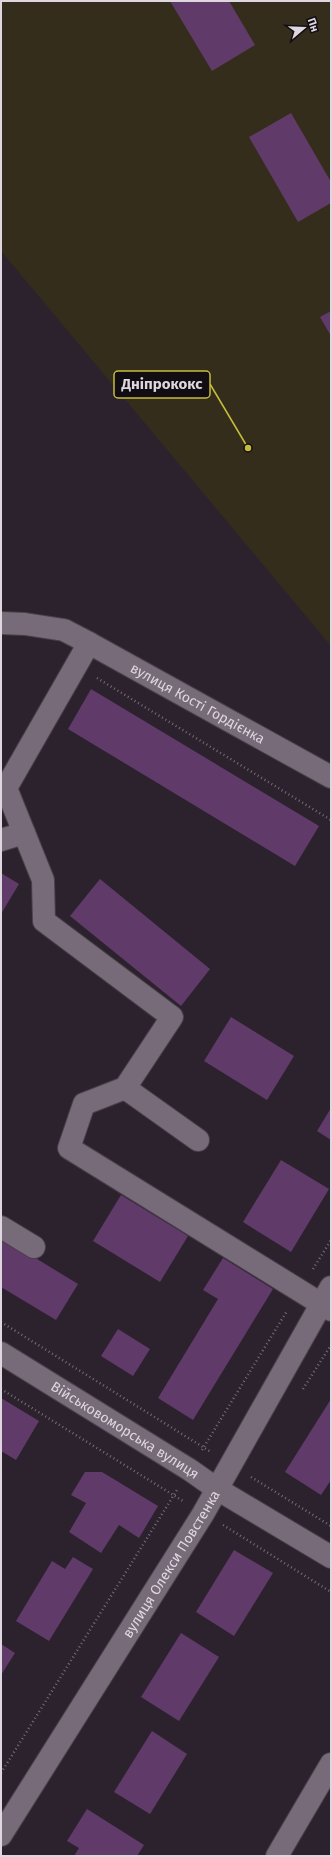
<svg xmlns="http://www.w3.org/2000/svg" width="332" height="1857" viewBox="0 0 332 1857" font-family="'Fira Sans',sans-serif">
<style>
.industrial{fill:#342d1c}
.building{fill:#603a69}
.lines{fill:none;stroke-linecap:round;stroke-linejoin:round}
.minor-casing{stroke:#49404a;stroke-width:24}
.path{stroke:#756c77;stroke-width:2.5;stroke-dasharray:1 3;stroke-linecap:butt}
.minor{stroke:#776a79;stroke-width:22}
.labels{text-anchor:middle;stroke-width:3.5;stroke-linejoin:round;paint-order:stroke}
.street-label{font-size:14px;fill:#ded7df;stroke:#120d13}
.leader{fill:none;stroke:#c6bc3c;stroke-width:1.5}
.callout-dot{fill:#c6bc3c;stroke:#120d13;stroke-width:1.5}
.callout{fill:#120d13;stroke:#c6bc3c;stroke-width:1.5}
.callout-label{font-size:15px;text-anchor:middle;font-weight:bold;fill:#ded7df}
</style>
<rect width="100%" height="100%" fill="#2c222e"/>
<path class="industrial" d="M1,1h330v645l-330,-395z"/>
<g class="building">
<path d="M170,1h59l26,44 -43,26z"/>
<path d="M291,113l40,69v21l-33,19 -49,-85z"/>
<path d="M331,311v25l-11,-19z"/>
<path d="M91,689l228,137 -24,40 -227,-137z"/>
<path d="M1,873l18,11 -18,30z"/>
<path d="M100,879l110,90 -29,37 -111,-90z"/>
<path d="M231,1017l63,39 -27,44 -63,-39z"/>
<path d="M331,1108v32l-14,-9z"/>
<path d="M281,1160l48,29 -38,63 -48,-30z"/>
<path d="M121,1195l67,41 -28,46 -67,-41z"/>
<path d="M1,1237l77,47 -22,36 -55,-33z"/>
<path d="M223,1258l50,31 -80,131 -35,-22 60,-99 -15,-9z"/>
<path d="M118,1329l32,20 -17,27 -32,-20z"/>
<path d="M1,1398l38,23 -23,39 -15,-9z"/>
<path d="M331,1399v81l-10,15 -36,-23z"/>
<path d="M85,1472h17l56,34 -19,32 -20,-13 -18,28 -32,-21 17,-29 -15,-8z"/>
<path d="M234,1550l39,23 -39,63 -38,-24z"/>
<path d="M73,1557l20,12 -44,72 -33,-20 36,-60 13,8z"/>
<path d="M181,1633l38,24 -40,64 -38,-24z"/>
<path d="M1,1644l14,9 -14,22z"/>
<path d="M152,1731l35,23 -37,60 -36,-22z"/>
<path d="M87,1809l57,36 -7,11h-63l5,-8 -12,-7z"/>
</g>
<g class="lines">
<g class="minor-casing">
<g id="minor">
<path id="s1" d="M1,623l24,1 39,6 25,13 242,134"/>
<path d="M89,643l-83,145 37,92 1,41 128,96 -47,71 -41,16 -15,44 262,162"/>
<path d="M1,840l23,-7"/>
<path d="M125,1088l73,52"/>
<path d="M1,1227l33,20"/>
<path id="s2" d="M1,1353l189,117 27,19 114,68"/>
<path id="s3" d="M1,1835l202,-321 128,-227"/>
<path d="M277,1856l54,-92"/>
</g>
</g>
<g class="path">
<path d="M97,678l234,142"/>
<path d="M313,1269l18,-29"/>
<path d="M1,1322l210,130"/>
<path d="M1,1389l182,112"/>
<path d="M303,1389l28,-44"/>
<path d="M202,1450l85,-139"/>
<path d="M251,1477l80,49"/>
<path d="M223,1525l108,67"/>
<path d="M1,1773l176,-283"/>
</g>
<use href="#minor" class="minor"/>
</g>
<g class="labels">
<g class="street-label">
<text dy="5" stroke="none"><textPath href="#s1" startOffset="216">вулиця Кості Гордієнка</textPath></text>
<text dy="5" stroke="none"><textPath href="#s2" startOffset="146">Військовоморська вулиця</textPath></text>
<text dy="5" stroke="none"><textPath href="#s3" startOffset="320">вулиця Олекси Повстенка</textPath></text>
</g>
</g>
<path class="leader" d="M248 448L210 384"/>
<circle class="callout-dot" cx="248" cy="448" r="4"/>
<rect class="callout" x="114" y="371" width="96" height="27" rx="4"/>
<g class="callout-label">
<text x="162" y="389">Дніпрококс</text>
</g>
<rect width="332" height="1857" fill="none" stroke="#ded7df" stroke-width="4"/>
<g transform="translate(304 28) rotate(71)" stroke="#120d13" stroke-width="3" paint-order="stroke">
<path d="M0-3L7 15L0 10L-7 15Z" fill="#ded7df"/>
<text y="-6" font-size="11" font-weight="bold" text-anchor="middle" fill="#ded7df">Пн</text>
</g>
</svg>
